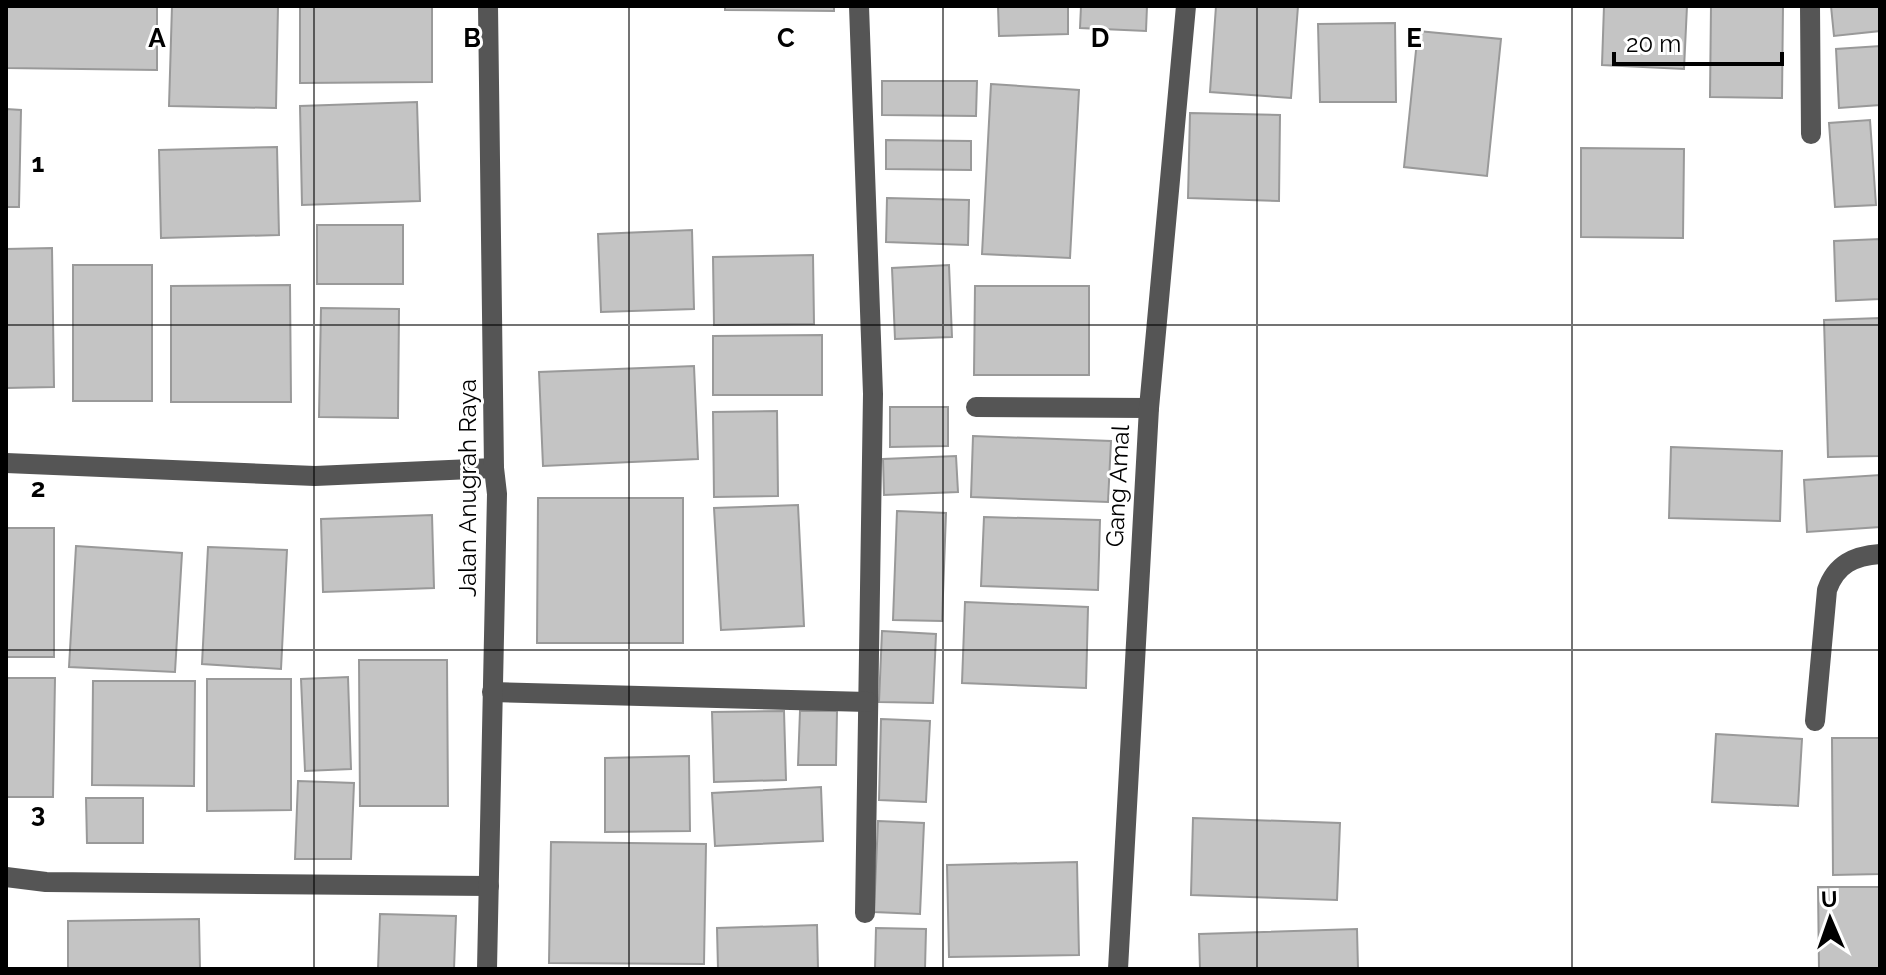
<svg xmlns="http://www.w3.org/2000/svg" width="1886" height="975" viewBox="0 0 1886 975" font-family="Raleway,sans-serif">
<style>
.building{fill:#c4c4c4;stroke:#999;stroke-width:2}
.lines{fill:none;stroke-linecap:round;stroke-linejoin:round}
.minor{stroke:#555;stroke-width:20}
.grid{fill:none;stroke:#000;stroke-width:2;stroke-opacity:0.55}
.labels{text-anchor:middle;stroke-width:6;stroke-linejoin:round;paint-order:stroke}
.street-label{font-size:24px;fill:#000;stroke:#fff}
.grid-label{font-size:26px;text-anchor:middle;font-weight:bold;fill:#000;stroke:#fff;stroke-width:6;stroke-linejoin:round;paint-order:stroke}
</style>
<rect width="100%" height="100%" fill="#fff"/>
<g class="building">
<path d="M6,6h151v64l-151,-2z"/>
<path d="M172,6h106l-2,102 -107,-2z"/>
<path d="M300,6h132v76l-132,1z"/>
<path d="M725,6h109v5l-109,-1z"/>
<path d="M998,6h70v28l-69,2z"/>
<path d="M1081,6h66l-1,25 -66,-3z"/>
<path d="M1216,6h82l-7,92 -81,-6z"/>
<path d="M1604,6h83l-3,63 -82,-4z"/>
<path d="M1711,6h72l-1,92 -72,-1z"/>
<path d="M1831,6h49v25l-46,5z"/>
<path d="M1395,23l1,79h-76l-2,-78z"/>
<path d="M1418,31l83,8 -14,137 -83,-9z"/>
<path d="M1880,46v59l-41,3 -3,-59z"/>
<path d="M882,81h95l-1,35 -94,-1z"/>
<path d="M991,84l88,6 -9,168 -88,-4z"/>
<path d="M417,102l3,99 -118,4 -2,-99z"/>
<path d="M6,109l15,1 -2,97h-13z"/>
<path d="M1190,113l90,2 -1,86 -91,-3z"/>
<path d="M1870,120l6,85 -41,2 -6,-84z"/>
<path d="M886,140l85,1v29l-85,-1z"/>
<path d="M277,147l2,88 -118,3 -2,-88z"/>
<path d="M1581,148l103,1 -1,89 -102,-1z"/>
<path d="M887,198l82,2 -1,45 -82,-3z"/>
<rect x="317" y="225" width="86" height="59"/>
<path d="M692,230l2,79 -93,3 -3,-78z"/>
<path d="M1880,239v60l-44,2 -2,-60z"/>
<path d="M52,248l2,139 -48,1v-139z"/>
<path d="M813,255l1,69 -100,1 -1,-68z"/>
<rect x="73" y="265" width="79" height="136"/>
<path d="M949,265l3,72 -57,2 -3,-71z"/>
<path d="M290,285l1,117h-120v-116z"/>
<path d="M975,286h114v89h-115z"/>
<path d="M321,308l78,1 -1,109 -79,-1z"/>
<path d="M1880,318v138l-52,1 -4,-137z"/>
<path d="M822,335v60h-109v-59z"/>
<path d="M694,366l4,93 -155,7 -4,-94z"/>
<path d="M890,407h58v39l-58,1z"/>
<path d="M777,411l1,85 -64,1 -1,-85z"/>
<path d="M973,436l138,5 -3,61 -137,-5z"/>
<path d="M1671,447l111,4 -2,70 -111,-3z"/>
<path d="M956,456l2,36 -74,3 -1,-36z"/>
<path d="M1880,475v52l-73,5 -3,-52z"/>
<path d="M538,498h145v145h-146z"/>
<path d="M798,505l6,121 -83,4 -7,-122z"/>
<path d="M897,511l49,2 -4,108 -49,-1z"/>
<path d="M432,515l2,73 -111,4 -2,-73z"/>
<path d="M984,517l116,3 -2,70 -117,-4z"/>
<rect x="6" y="528" width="48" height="129"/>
<path d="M76,546l106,7 -7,119 -106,-5z"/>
<path d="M208,547l79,3 -6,119 -79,-5z"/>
<path d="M965,602l123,5 -2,81 -124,-5z"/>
<path d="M882,631l54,3 -3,69 -54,-1z"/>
<path d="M359,660h88l1,146h-88z"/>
<path d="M348,677l3,92 -46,2 -4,-92z"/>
<path d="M6,678h49l-2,119h-47z"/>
<path d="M207,679h84v131l-84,1z"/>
<path d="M93,681h102l-1,105 -102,-1z"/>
<path d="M784,711l2,69 -72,2 -2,-70z"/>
<path d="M800,711h37l-1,54h-38z"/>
<path d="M881,719l49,2 -4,81 -47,-2z"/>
<path d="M1716,734l86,5 -4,67 -86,-4z"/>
<path d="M1832,738h48v136l-47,1z"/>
<path d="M689,756l1,75 -85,1v-74z"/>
<path d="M298,781l56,2 -3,76h-56z"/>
<path d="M821,787l2,54 -108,5 -3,-53z"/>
<path d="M86,798h57v45h-56z"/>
<path d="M1193,818l147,5 -3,77 -146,-5z"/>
<path d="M878,821l46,2 -4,91 -46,-2z"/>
<path d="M551,842l155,2 -2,120 -155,-1z"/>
<path d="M1077,862l2,93 -130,2 -2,-92z"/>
<path d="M1818,887h62v82h-61z"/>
<path d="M380,914l76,2 -2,53h-76z"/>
<path d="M199,919l1,50h-132v-48z"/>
<path d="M817,925l1,44h-100l-1,-41z"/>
<path d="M876,928l50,1 -1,40h-50z"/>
<path d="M1357,929l1,40h-158l-1,-35z"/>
</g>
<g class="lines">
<g class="minor">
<path d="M859,6l14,388 -8,519"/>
<path d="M1810,6l1,128"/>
<path d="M976,407l173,1"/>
<path d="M6,463l309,13 179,-8"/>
<path d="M492,692l376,10"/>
<path d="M1815,721l12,-131c9,-26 27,-34 53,-36"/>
<path d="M6,877l40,5 443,4"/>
<path d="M487,969l10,-475 -3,-26 -6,-462"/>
<path d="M1118,969l31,-561 37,-402"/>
</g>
</g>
<path class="grid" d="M314,6v963M629,6v963M943,6v963M1257,6v963M1572,6v963M6,325h1874M6,650h1874"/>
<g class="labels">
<g class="street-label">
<text transform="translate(1118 486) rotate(-87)" y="8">Gang Amal</text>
<text transform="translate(468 488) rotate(-90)" y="8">Jalan Anugrah Raya</text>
</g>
</g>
<g class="grid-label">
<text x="157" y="47">A</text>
<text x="472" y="47">B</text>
<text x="786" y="47">C</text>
<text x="1100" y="47">D</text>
<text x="1414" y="47">E</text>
<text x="38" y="172">1</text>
<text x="38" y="497">2</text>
<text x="38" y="822">3</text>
</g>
<rect width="1886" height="975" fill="none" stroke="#000000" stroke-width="16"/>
<g transform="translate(1830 919) rotate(358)" stroke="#ffffff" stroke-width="6" paint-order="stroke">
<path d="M0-6L14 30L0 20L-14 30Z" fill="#000000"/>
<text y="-12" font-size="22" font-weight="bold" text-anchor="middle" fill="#000000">U</text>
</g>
<path d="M1614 52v12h168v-12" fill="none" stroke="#000000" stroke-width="4"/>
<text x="1626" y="52" font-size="24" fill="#000000" stroke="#ffffff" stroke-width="6" paint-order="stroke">20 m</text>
</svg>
